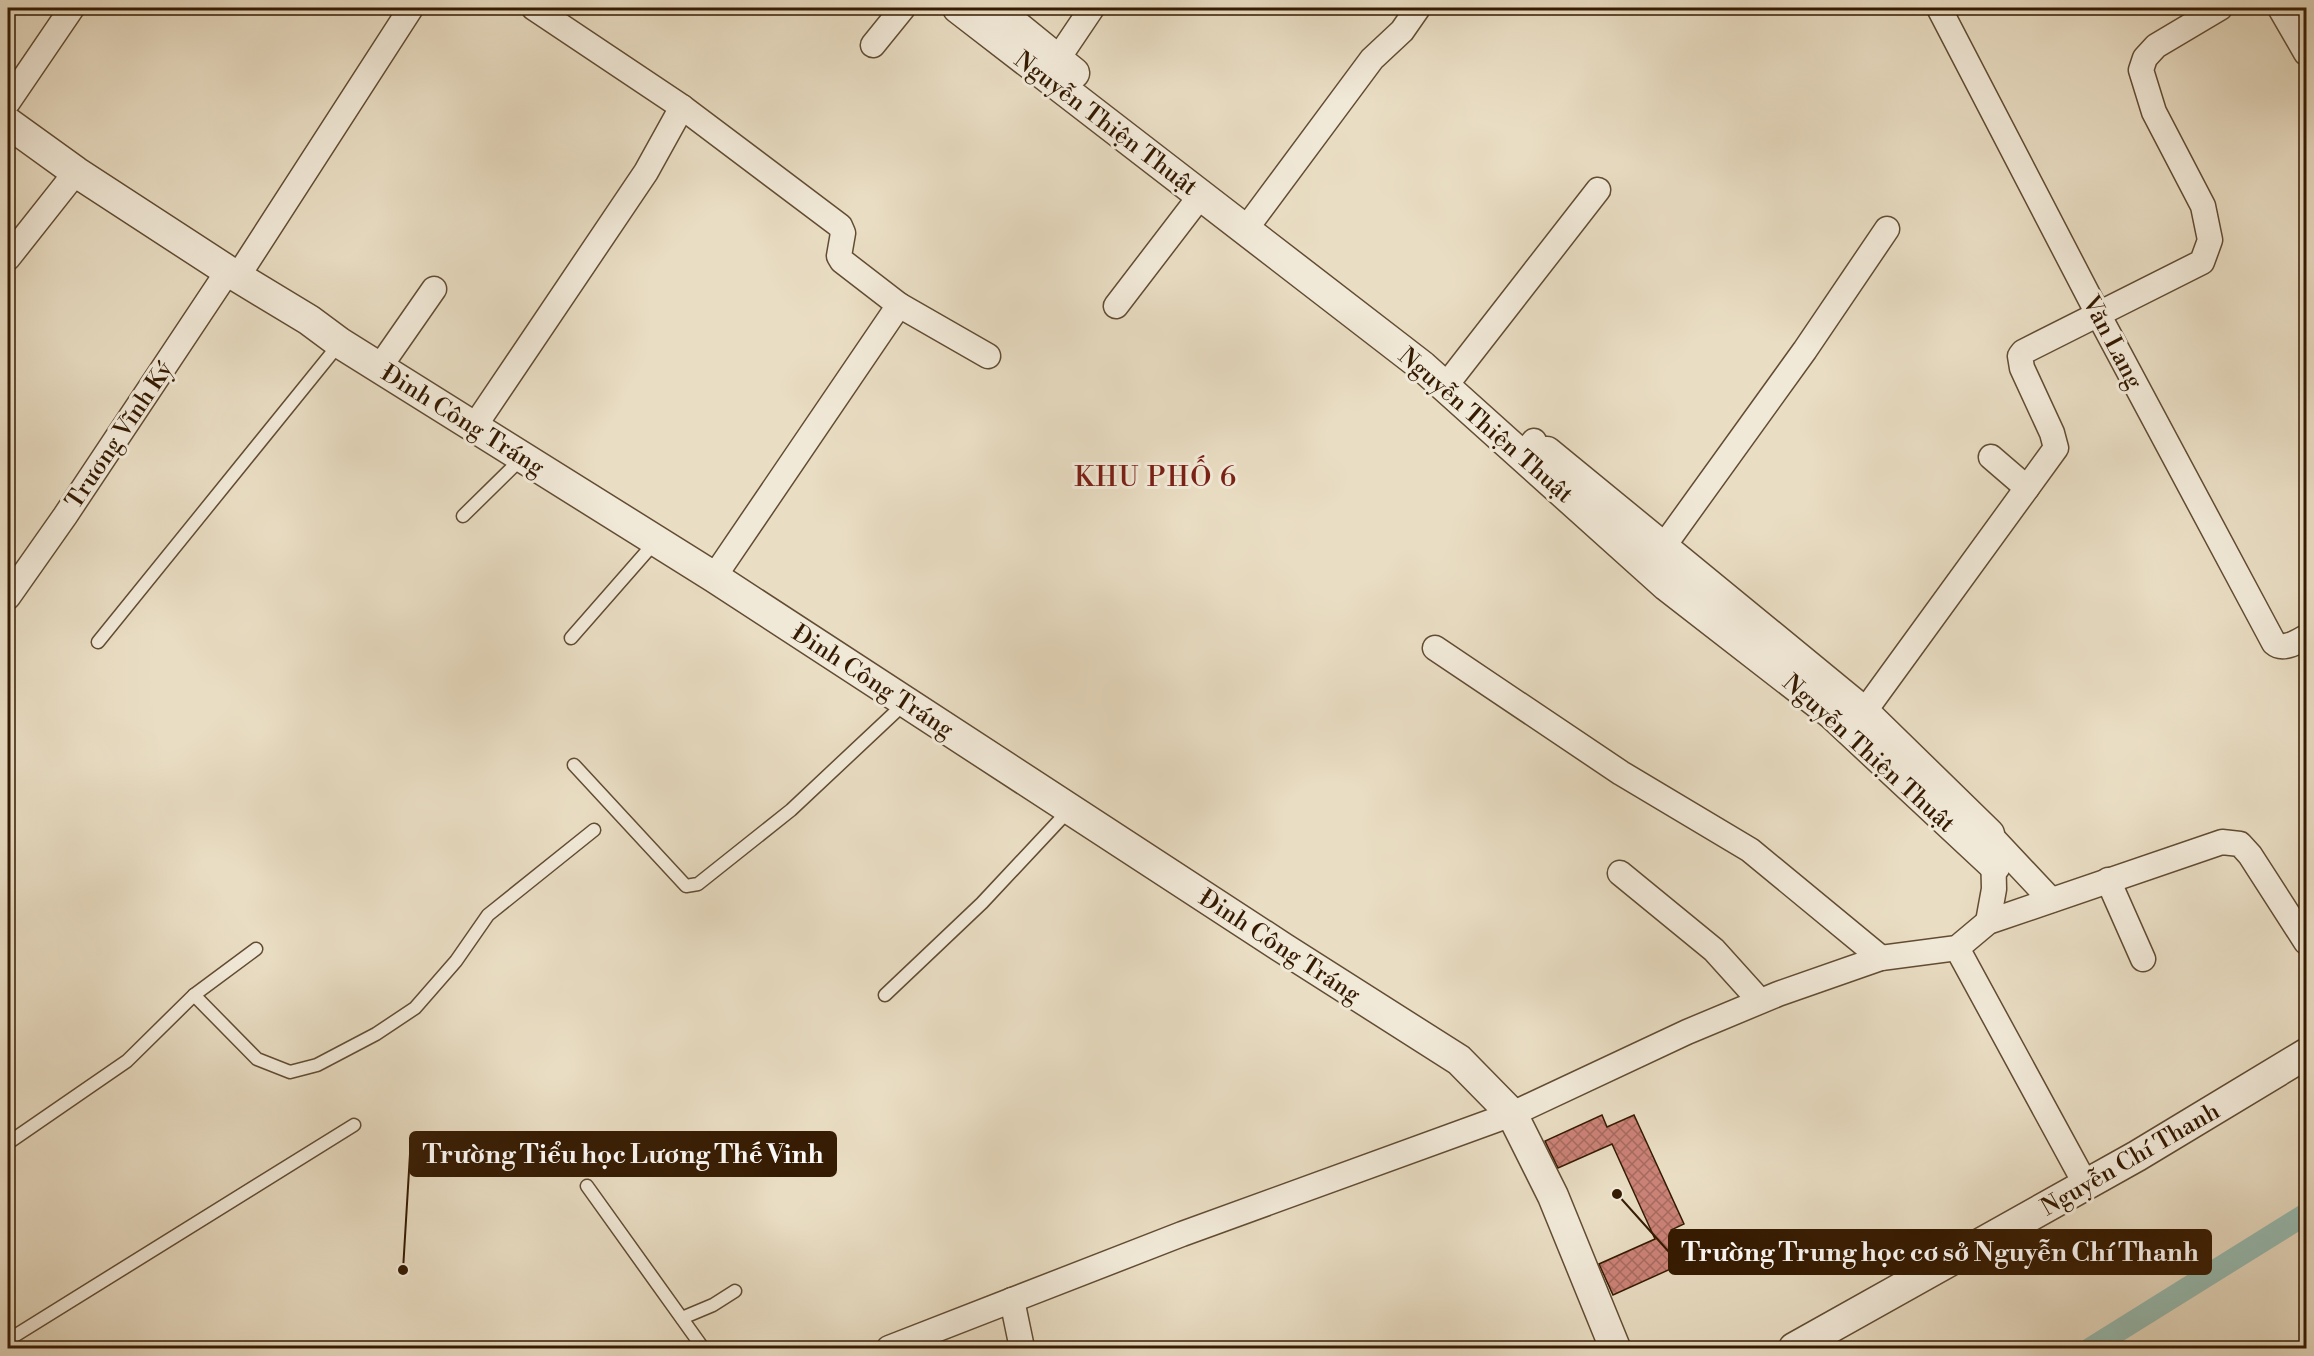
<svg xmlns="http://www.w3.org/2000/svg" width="2314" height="1356" viewBox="0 0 2314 1356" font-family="'Libre Bodoni',serif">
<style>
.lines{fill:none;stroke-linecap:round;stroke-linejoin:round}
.canal{stroke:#97bcb2;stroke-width:22}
.building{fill:url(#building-cross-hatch);stroke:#351b02;stroke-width:1.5}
.service-casing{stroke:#624c32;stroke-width:15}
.minor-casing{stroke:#624c32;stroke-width:27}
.tertiary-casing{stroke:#624c32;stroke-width:33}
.service{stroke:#f1e9d8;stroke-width:12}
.minor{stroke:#f1e9d8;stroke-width:24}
.tertiary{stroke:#f1e9d8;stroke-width:30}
.labels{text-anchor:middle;stroke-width:6;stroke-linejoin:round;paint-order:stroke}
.street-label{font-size:24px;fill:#351b02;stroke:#f1e9d8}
.quarter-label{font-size:27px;letter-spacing:1.5px;fill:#7a1f14;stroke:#f1e9d8}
.leader{fill:none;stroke:#351b02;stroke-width:2}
.callout-dot{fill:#351b02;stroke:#f1e9d8;stroke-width:2}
.callout{fill:#351b02;stroke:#351b02;stroke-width:2}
.callout-label{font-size:26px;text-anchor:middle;font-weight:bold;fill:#fff}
</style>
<defs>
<pattern id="building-cross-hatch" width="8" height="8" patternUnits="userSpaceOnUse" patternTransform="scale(1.5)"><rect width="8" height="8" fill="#cb8277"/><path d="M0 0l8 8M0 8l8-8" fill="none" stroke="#a66a5f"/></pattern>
</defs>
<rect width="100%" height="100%" fill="#e9ddc3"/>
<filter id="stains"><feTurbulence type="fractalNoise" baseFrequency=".00333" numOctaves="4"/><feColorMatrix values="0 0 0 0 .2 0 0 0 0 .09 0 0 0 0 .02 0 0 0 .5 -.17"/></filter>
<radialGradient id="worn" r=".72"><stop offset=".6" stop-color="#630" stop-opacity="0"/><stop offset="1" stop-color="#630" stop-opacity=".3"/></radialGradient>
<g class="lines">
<path class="canal" d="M2091,1348l215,-134"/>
</g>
<path class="building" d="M1602,1115l5,12 27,-12 50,109 -13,6 15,32 -73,33 -14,-31 56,-25 -43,-95 -54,24 -13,-27z"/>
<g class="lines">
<g class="service-casing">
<g id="service">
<path d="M463,516l59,-58"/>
<path d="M571,638l85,-97"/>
<path d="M98,642l242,-299"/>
<path d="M574,765l112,121 12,-2 93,-74 114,-107"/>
<path d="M194,995l63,64 33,13 27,-7 59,-31 39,-26 41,-47 32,-46 106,-85"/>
<path d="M885,995l97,-92 88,-94"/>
<path d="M8,1143l119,-82 67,-66 62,-46"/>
<path d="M587,1186l116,162"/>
<path d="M682,1318l31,-13 22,-14"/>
<path d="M8,1340l346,-215"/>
</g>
</g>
<g class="minor-casing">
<g id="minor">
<path d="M534,8l148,99 158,119 3,7 -4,23 3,5 57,44 -185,272"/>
<path d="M1939,8l159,306 176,329c9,8 23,-1 32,-6"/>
<path d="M2280,8l26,45"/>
<path d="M873,45l30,-37"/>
<path d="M1057,60l35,-52"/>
<path d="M8,102l64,-94"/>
<path d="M1245,230l127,-171 30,-28 16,-23"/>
<path d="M8,258l68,-86"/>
<path d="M238,276l173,-268"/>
<path d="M899,305l89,51"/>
<path d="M1116,306l85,-111"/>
<path d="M379,368l55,-79"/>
<path d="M1454,375l144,-185"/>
<path d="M474,427l172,-255 36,-65"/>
<path d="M1522,455l12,-14"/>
<path d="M1991,457l36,31"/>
<path d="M1663,547l142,-197 82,-121"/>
<path d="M8,597l57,-81 163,-245"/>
<path d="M1435,648l186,125 129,77 131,108"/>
<path d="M1864,712l192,-264 -4,-15 -30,-65 -2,-12 3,-4 179,-90 8,-22 -7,-34 -49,-94 -13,-42 4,-12 11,-12 64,-38"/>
<path d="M1989,834l62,66"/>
<path d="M1620,873l94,77 46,51"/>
<path d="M2108,880l35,79"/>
<path d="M1988,922l6,-33 -1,-41"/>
<path d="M1957,948l129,237"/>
<path d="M1012,1300l10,48"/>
<path d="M889,1348l293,-114 330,-120 175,-82 91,-38 103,-36 76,-10 31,-26 234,-80 18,2 10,11 56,87"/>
</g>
</g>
<g class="tertiary-casing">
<g id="tertiary">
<path d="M958,8l464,358 245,220 165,128 163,152"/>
<path d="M994,8l80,65"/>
<path d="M8,123l68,49 152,99 81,49 31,23 374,234 569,371 176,112 53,54 41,82 62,152"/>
<path d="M1547,452l317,260 125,122"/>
<path d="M1794,1348l343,-192 169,-102"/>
</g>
</g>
<use href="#service" class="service"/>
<use href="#minor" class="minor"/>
<use href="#tertiary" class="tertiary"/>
</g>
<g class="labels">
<g class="street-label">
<text transform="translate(1106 123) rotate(37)" y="8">Nguyễn Thiện Thuật</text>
<text transform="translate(2113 342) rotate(62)" y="8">Văn Lang</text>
<text transform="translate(463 420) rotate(32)" y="8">Đinh Công Tráng</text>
<text transform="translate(1486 425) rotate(41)" y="8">Nguyễn Thiện Thuật</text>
<text transform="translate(119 435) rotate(-56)" y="8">Trương Vĩnh Ký</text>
<text transform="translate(873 681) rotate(33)" y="8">Đinh Công Tráng</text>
<text transform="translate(1869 753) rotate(42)" y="8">Nguyễn Thiện Thuật</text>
<text transform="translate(1280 946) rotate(33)" y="8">Đinh Công Tráng</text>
<text transform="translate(2130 1159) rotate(-30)" y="8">Nguyễn Chí Thanh</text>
</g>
<g class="quarter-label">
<text x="1156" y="486">KHU PHỐ 6</text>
</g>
</g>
<path class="leader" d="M403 1270L410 1154M1617 1194L1669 1252"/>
<g class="callout-dot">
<circle cx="403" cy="1270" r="6"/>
<circle cx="1617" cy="1194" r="6"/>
</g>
<g class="callout">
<rect x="410" y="1132" width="426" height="44" rx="6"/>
<rect x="1669" y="1230" width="542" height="44" rx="6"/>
</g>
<g class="callout-label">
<text x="623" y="1163">Trường Tiểu học Lương Thế Vinh</text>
<text x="1940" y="1261">Trường Trung học cơ sở Nguyễn Chí Thanh</text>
</g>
<rect width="2314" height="1356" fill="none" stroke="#e9ddc3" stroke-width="30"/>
<rect x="9" y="9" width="2296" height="1338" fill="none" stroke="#351b02" stroke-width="3"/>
<rect x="15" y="15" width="2284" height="1326" fill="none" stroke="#351b02" stroke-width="1.5"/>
<rect width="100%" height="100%" filter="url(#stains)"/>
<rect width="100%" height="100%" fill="url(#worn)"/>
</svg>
